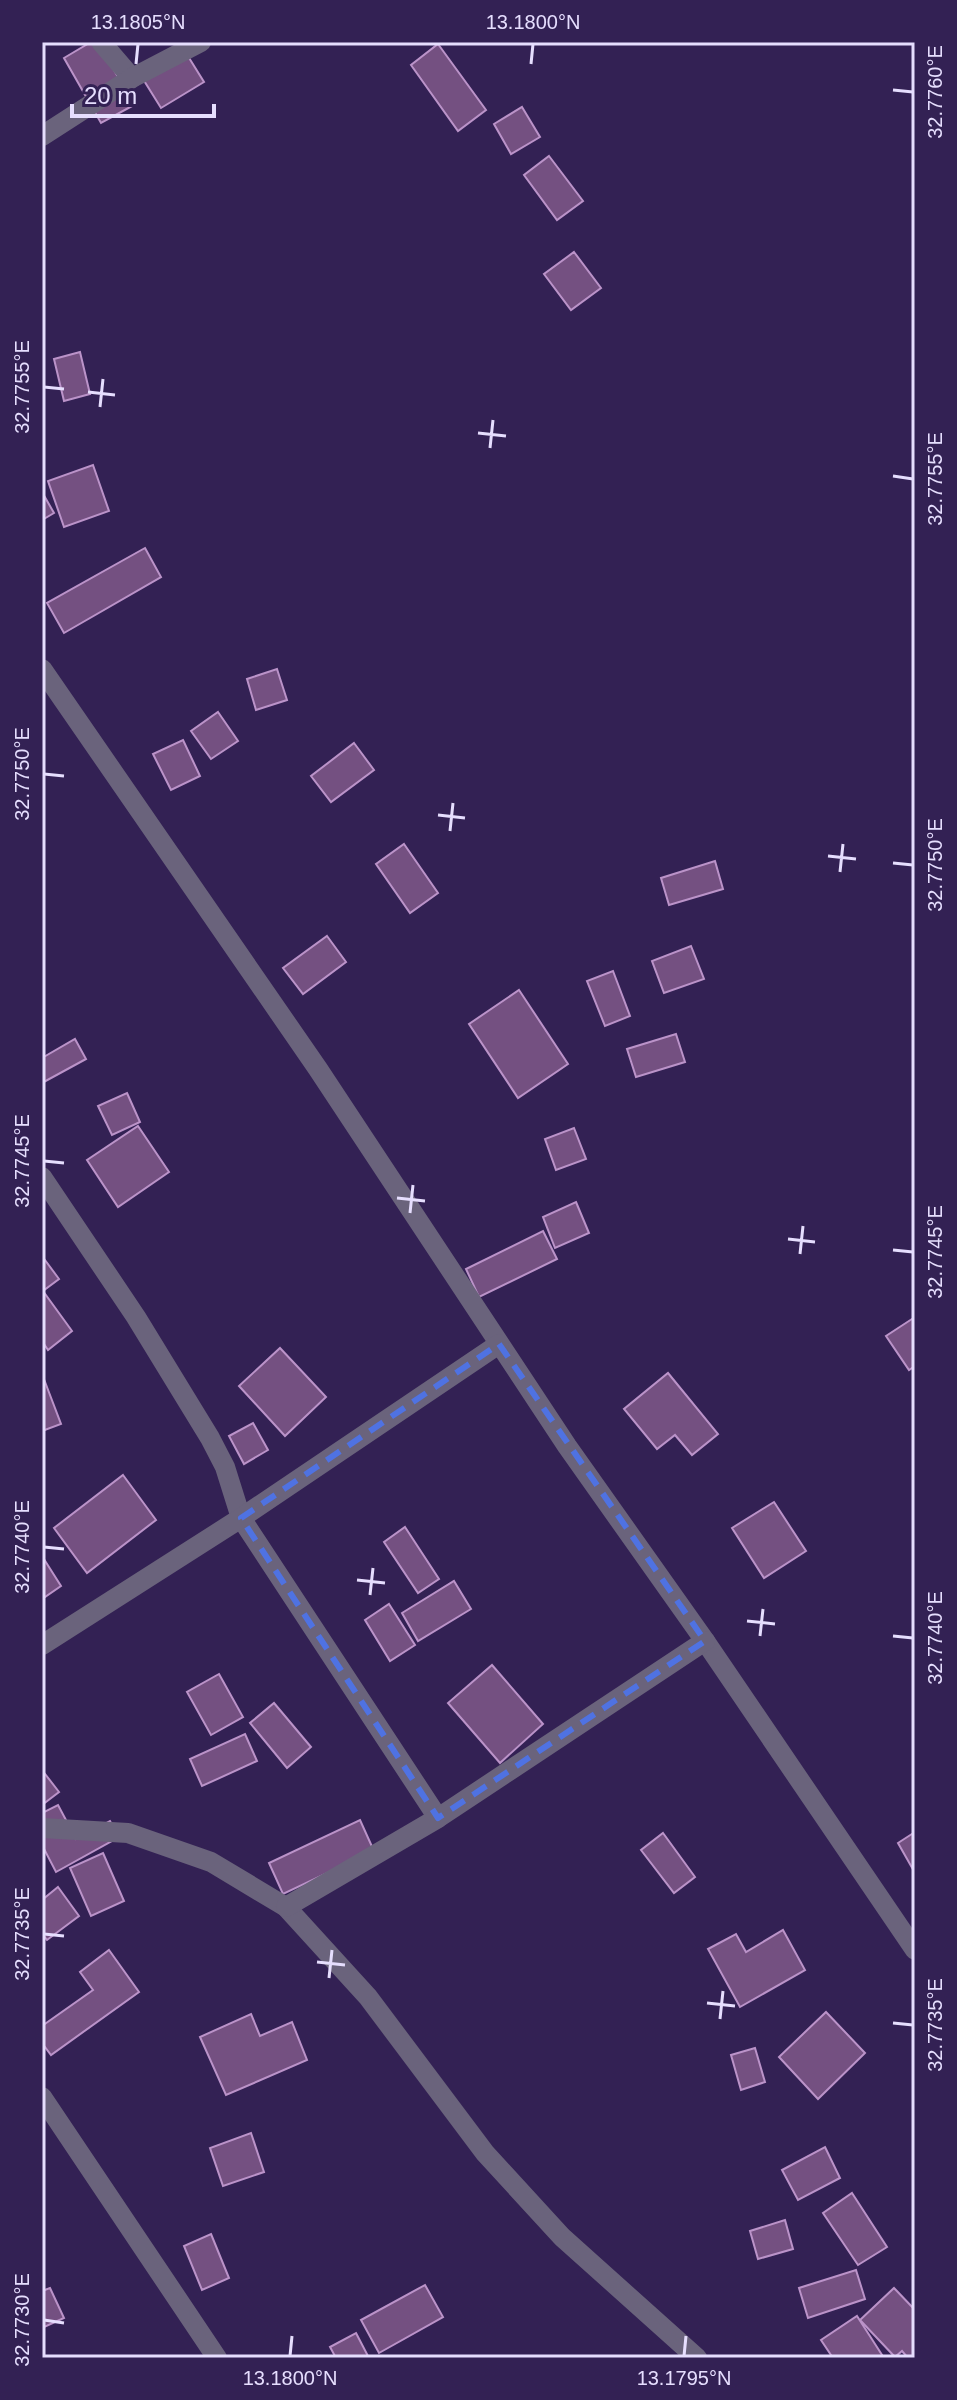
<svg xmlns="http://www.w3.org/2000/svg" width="957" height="2400" viewBox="0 0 957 2400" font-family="Helvetica,sans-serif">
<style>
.building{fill:#745081;stroke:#bb93c9;stroke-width:2}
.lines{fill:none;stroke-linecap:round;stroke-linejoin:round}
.minor{stroke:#6a637c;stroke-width:20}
.marked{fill:none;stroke:#4f72e2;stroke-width:6;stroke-dasharray:16 10;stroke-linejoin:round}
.ticks{fill:none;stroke:#e6defe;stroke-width:3}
.neatline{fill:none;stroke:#e6defe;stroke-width:3}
.ticks-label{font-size:20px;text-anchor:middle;fill:#e6defe}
</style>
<rect width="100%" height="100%" fill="#332154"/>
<g class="building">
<path d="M91,42h7l36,63 -33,18 -37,-65z"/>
<path d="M438,44l48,66 -28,21 -47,-66z"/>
<path d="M186,53l18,29 -43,26 -18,-29z"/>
<path d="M522,107l18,30 -29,17 -17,-30z"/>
<path d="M549,156l34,45 -26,19 -33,-45z"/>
<path d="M574,252l27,36 -30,22 -27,-36z"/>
<path d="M80,352l10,42 -26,7 -10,-42z"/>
<path d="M93,465l16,46 -45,16 -16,-46z"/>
<path d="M42,492l12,21 -12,7z"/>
<path d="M145,548l16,29 -97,56 -17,-30z"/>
<path d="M277,669l10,31 -31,10 -9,-31z"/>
<path d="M218,712l20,29 -27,18 -20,-28z"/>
<path d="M183,740l17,36 -29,14 -18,-36z"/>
<path d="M354,743l20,27 -43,32 -20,-26z"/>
<path d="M404,844l34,49 -28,20 -34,-49z"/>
<path d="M715,861l8,28 -54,16 -8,-27z"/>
<path d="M327,936l19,26 -43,32 -20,-26z"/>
<path d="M691,946l13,33 -40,14 -12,-32z"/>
<path d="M613,971l17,45 -25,10 -18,-45z"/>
<path d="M519,990l49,74 -50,34 -49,-74z"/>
<path d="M676,1034l9,28 -49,15 -9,-28z"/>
<path d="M75,1039l11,20 -44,24v-25z"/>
<path d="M127,1093l13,29 -28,13 -14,-29z"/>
<path d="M138,1126l31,46 -51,35 -31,-47z"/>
<path d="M574,1128l12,31 -30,11 -11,-31z"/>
<path d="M576,1202l13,31 -34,15 -12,-31z"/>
<path d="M543,1231l14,28 -78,38 -13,-28z"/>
<path d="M42,1256l17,23 -16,12 29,40 -24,19 -6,-9z"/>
<path d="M915,1317v49l-6,4 -23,-34z"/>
<path d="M280,1348l46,49 -41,39 -46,-50z"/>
<path d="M668,1373l50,61 -26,21 -17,-20 -18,14 -33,-40z"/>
<path d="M42,1374l19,50 -19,7z"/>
<path d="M253,1423l15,27 -24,14 -15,-28z"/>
<path d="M123,1475l33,45 -69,53 -33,-45z"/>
<path d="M774,1502l32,49 -42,27 -32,-50z"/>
<path d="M405,1527l34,52 -21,14 -34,-51z"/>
<path d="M42,1556l19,30 -19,13z"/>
<path d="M454,1581l17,28 -53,32 -16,-28z"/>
<path d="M389,1604l26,41 -25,16 -25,-41z"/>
<path d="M492,1665l51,59 -43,39 -52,-60z"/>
<path d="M219,1674l24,43 -32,18 -24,-43z"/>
<path d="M274,1703l37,44 -24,21 -37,-45z"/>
<path d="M245,1734l12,27 -55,25 -12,-27z"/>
<path d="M42,1770l17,22 -17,13z"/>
<path d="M58,1805l18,34 34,-18 9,16 -63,35 -14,-27v-32z"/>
<path d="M360,1820l14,31 -91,43 -14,-31z"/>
<path d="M915,1832v41l-17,-30z"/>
<path d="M663,1833l32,44 -21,16 -33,-43z"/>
<path d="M103,1853l21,48 -33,15 -21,-48z"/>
<path d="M58,1887l21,29 -32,24 -5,-6v-34z"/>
<path d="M783,1930l22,40 -65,37 -32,-58 28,-15 10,18z"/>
<path d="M109,1950l30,42 -88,63 -9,-12v-17l51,-36 -13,-18z"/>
<path d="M826,2012l39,41 -47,46 -39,-42z"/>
<path d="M251,2014l9,22 32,-14 15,38 -81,35 -26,-58z"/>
<path d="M755,2048l10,34 -24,8 -10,-35z"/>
<path d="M251,2133l13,39 -41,14 -13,-38z"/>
<path d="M825,2147l15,31 -42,22 -16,-30z"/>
<path d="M852,2193l35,54 -29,18 -35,-52z"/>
<path d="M785,2220l8,29 -35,10 -8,-28z"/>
<path d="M211,2234l18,44 -27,12 -18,-44z"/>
<path d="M856,2270l9,29 -57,19 -9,-30z"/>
<path d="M425,2285l18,32 -64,36 -18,-33z"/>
<path d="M50,2288l14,30 -22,10v-37z"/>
<path d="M894,2288l21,22v48h-7l-6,-7 -7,6 -35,-37z"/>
<path d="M857,2316l27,42h-51l-12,-18z"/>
<path d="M356,2333l13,25h-33l-6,-11z"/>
</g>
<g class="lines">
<g class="minor">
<path d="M101,42l31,36"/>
<path d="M42,136l90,-58 69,-36"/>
<path d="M42,669l276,400 249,377 138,195 210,309"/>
<path d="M42,1177l94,140 74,121 15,29 16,51 197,300"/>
<path d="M42,1645l199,-127 258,-174"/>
<path d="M42,1828l86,5 83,29 75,45 82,90 117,156 77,84 135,121"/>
<path d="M286,1907l152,-89 267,-177"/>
<path d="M42,2097l175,261"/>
</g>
</g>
<path class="marked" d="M499,1344l206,297 -267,177 -197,-300z"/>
<path class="ticks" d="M136,64l2,-20M531,64l2,-20M893,90l20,2M44,387l20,2M88,392l27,3M100,407l3,-28M478,433l28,3M490,448l3,-28M893,476l20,3M44,774l20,2M438,815l27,3M450,831l3,-28M828,856l28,3M893,863l20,2M840,872l3,-28M44,1161l20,2M397,1198l28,3M410,1213l3,-28M788,1239l27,3M893,1250l20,2M800,1254l3,-28M44,1547l20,2M357,1580l28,3M370,1595l3,-27M747,1621l28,3M760,1636l3,-27M893,1636l20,2M44,1934l20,2M317,1962l28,3M329,1978l3,-28M707,2003l28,3M720,2019l3,-28M893,2023l20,2M44,2320l20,3M290,2356l2,-20M684,2356l2,-20"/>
<rect width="957" height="2400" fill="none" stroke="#332154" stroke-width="88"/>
<path d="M72 104v12h142v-12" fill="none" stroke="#e6defe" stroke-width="4"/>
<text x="84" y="104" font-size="24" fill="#e6defe" stroke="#332154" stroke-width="6" paint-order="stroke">20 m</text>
<rect x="44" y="44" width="869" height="2312" class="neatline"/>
<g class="ticks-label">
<text x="138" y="29">13.1805°N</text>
<text x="533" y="29">13.1800°N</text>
<text transform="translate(935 92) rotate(-90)" y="7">32.7760°E</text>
<text transform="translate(22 387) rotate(-90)" y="7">32.7755°E</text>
<text transform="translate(935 479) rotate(-90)" y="7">32.7755°E</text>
<text transform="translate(22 774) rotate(-90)" y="7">32.7750°E</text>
<text transform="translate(935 865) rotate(-90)" y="7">32.7750°E</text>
<text transform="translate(22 1161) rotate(-90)" y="7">32.7745°E</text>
<text transform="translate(935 1252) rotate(-90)" y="7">32.7745°E</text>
<text transform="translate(22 1547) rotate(-90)" y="7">32.7740°E</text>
<text transform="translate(935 1638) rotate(-90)" y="7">32.7740°E</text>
<text transform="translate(22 1934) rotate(-90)" y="7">32.7735°E</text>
<text transform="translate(935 2025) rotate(-90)" y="7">32.7735°E</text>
<text transform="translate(22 2320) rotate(-90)" y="7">32.7730°E</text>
<text x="290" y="2385">13.1800°N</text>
<text x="684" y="2385">13.1795°N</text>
</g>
</svg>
